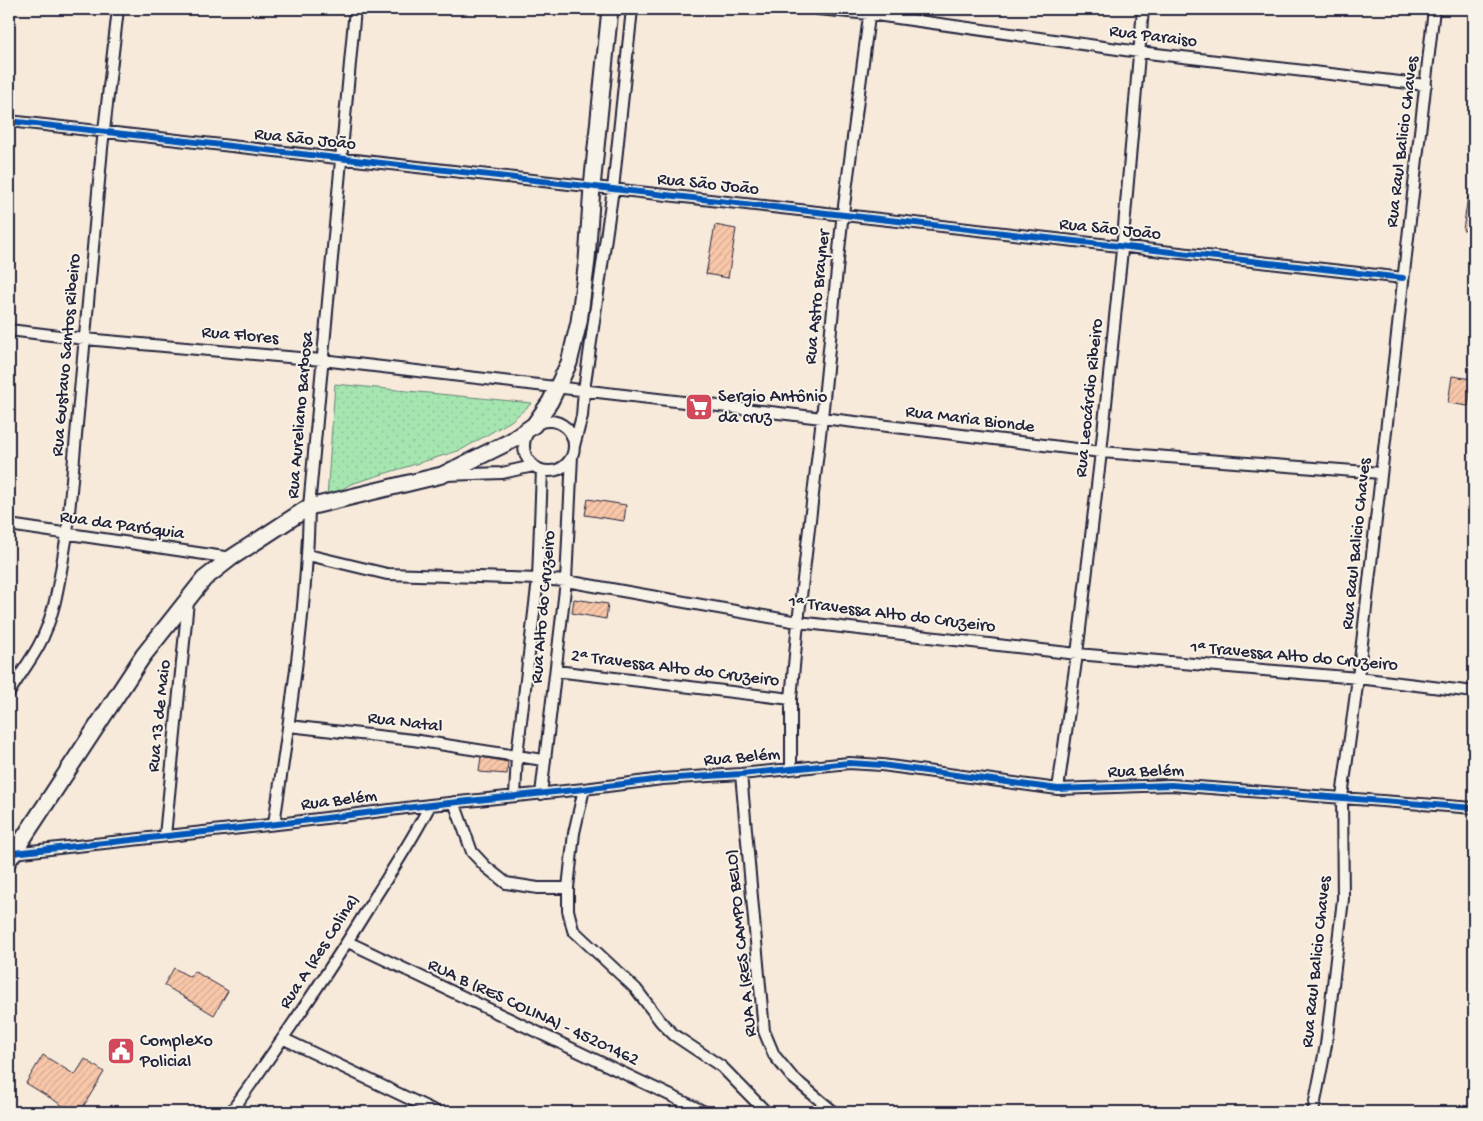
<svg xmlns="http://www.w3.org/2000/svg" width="1483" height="1121" viewBox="0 0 1483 1121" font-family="'Gochi Hand',sans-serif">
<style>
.park{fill:url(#park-dots);stroke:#648476}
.building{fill:url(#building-hatch);stroke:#22223b}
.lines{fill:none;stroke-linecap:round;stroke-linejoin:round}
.street-casing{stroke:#22223b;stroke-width:14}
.secondary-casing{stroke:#22223b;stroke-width:19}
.street{stroke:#f7f3e8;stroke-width:10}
.secondary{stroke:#f7f3e8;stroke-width:15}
.cycleway-casing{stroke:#f7f3e8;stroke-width:9}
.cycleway{stroke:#0057b8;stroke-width:6}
.labels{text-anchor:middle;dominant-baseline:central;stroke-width:4;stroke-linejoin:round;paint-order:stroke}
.street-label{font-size:18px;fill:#22223b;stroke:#f7f3e8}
.poi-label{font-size:18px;fill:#22223b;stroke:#f7f3e8;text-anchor:start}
</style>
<defs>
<pattern id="park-dots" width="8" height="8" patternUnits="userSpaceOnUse" patternTransform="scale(1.25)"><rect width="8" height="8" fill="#a5e6b0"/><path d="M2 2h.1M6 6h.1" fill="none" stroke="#8ec598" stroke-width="1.8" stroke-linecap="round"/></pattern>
<pattern id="building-hatch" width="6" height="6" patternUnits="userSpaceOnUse" patternTransform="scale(1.25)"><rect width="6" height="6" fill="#f9c7a9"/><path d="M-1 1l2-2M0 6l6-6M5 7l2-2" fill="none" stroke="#d5ab92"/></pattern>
</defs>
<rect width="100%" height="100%" fill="#f7eadb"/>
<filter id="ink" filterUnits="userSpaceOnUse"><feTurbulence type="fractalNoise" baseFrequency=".02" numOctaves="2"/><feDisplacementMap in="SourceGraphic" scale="10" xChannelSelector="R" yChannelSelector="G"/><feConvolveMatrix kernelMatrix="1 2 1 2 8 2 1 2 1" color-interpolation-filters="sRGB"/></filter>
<g filter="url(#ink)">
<path class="park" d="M335 384 532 403 511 421 461 450 351 484 327 498Z"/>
<path class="building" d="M1468 196H1474V232L1463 230Z
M715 225 736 229 728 278 706 274Z
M1452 376 1472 379 1468 406 1448 403Z
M588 499 626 505 624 521 585 515Z
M574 599 608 604 606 619 572 613Z
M481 757 508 762 507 774 479 772Z
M174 968 190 977 194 971 228 991 214 1015 164 985Z
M43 1055 75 1075 85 1059 104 1072 80 1112H73L26 1083Z"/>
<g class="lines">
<g class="street-casing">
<path id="street" d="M818 9 869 14 1139 52 1426 85
M9 121 1403 278
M9 330 85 339 322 360 822 418 1101 452 1381 473
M524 446a25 25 0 1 1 50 0a25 25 0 1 1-50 0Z
M574 446 582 416 584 390 613 189 632 9
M446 475 502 473 533 466
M9 525 231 558
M308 555 387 574 538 579 566 581 798 622 1077 654 1358 678 1474 692
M556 671 791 699
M9 693C18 677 29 663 38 647 57 613 60 572 67 535L102 148 118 9
M289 726 413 740 543 760
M791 769V699L798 622 822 418 842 221 870 9
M741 774 764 1031 774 1055 792 1077 834 1112
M584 789 574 833 568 888V910L573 930 636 989 661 1022 674 1035 722 1067 766 1112
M1058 789 1077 654 1101 452 1122 250 1143 9
M541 794 566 581 572 456
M515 796 517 755 538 579 542 470
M454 802 472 852 486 867 506 883 538 888H568
M274 824C289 720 307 612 309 507L355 9
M165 836 188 601
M13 853 286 823 430 805 584 789 662 779 741 774 849 763 882 765 1058 789 1171 785 1474 808
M348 942 705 1112
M284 1039 437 1112
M231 1112C281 1042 330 971 375 897 394 867 414 837 430 805
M1313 1112 1326 1045 1343 899 1342 797 1358 678 1434 9"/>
</g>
<g class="secondary-casing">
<path id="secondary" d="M9 860 143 656 204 579 231 558 309 507 442 475 511 441 534 425 550 402 569 363 579 322 587 260 592 187 610 9"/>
</g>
<use href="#street" class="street"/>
<use href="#secondary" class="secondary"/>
<g class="cycleway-casing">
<path id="cycleway" d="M9 121 1403 278
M13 853 286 823 430 805 584 789 662 779 741 774 849 763 882 765 1058 789 1171 785 1474 808"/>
</g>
<use href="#cycleway" class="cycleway"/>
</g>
</g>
<defs>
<g id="supermarket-square" transform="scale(1.4375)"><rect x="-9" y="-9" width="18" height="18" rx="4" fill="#d1495b" stroke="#f7f3e8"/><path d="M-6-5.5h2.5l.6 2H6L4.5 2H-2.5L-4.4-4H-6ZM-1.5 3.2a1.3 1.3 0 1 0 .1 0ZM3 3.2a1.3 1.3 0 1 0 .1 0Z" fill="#fff"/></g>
<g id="civic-square" transform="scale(1.4375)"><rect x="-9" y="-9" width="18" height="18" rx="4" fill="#d1495b" stroke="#f7f3e8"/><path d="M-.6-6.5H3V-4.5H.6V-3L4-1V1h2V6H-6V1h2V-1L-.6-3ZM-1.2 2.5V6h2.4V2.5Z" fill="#fff"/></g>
</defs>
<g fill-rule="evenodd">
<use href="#supermarket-square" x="699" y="407"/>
<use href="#civic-square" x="121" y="1051"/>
</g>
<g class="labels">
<g class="street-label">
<text transform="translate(1153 37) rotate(7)">Rua Paraiso</text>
<text transform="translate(305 140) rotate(6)">Rua São João</text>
<text transform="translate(1403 142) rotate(-83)">Rua Raul Balicio Chaves</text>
<text transform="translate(708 185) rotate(6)">Rua São João</text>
<text transform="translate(1110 230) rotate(6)">Rua São João</text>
<text transform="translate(818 297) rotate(-84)">Rua Astro Brayner</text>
<text transform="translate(240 336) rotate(5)">Rua Flores</text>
<text transform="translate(67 355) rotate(-85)">Rua Gustavo Santos Ribeiro</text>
<text transform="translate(1090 398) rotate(-84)">Rua Leocárdio Ribeiro</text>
<text transform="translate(301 415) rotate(-85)">Rua Aureliano Barbosa</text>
<text transform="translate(970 420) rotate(7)">Rua Maria Bionde</text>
<text transform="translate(122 526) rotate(8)">Rua da Paróquia</text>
<text transform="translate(1357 544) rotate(-84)">Rua Raul Balicio Chaves</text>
<text transform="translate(544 607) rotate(-85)">Rua Alto do Cruzeiro</text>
<text transform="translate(892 615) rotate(7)">1ª Travessa Alto do Cruzeiro</text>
<text transform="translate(1294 657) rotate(5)">1ª Travessa Alto do Cruzeiro</text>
<text transform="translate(675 669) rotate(7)">2ª Travessa Alto do Cruzeiro</text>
<text transform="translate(160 716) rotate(-84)">Rua 13 de Maio</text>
<text transform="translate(405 723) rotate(7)">Rua Natal</text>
<text transform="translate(742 758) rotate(-5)">Rua Belém</text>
<text transform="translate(1146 772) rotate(-1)">Rua Belém</text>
<text transform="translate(339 801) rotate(-7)">Rua Belém</text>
<text transform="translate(742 943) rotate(-96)">RUA A (RES CAMPO BELO)</text>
<text transform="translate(320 952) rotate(-57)">Rua A (Res Colina)</text>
<text transform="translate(1317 962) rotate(-84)">Rua Raul Balicio Chaves</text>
<text transform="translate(533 1013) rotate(25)">RUA B (RES COLINA) - 45201462</text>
</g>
<g class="poi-label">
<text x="718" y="397">Sergio Antônio<tspan x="718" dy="21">da cruz</tspan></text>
<text x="140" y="1041">Complexo<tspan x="140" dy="21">Policial</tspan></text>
</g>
</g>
<rect width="1483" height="1121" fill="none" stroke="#f7f3e8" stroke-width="30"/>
<rect x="15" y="15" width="1453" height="1091" fill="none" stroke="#22223b" stroke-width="2" filter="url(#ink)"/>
</svg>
